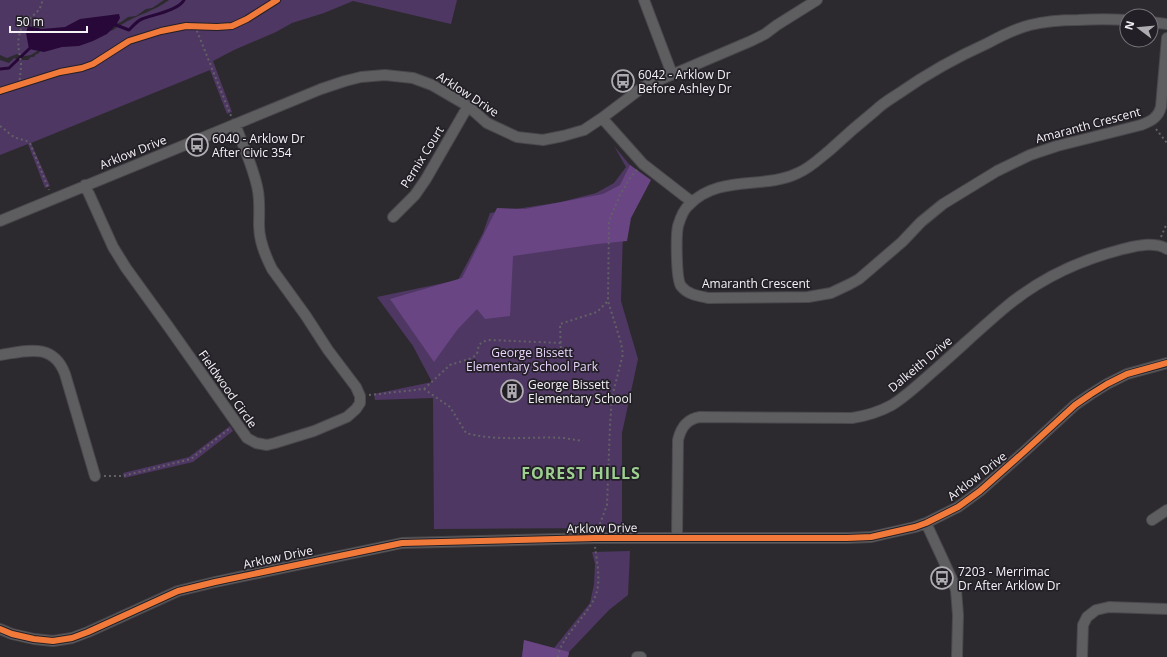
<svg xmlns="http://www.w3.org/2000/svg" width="1167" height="657" viewBox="0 0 1167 657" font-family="'Open Sans',sans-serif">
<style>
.green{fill:#4f3763}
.forest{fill:#694584}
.water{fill:#270839}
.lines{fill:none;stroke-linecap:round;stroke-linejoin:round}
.stream{stroke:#270839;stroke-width:3}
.street-casing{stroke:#4a484c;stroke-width:12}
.path{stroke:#626165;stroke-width:2;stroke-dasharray:2 3;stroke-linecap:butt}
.street{stroke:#5e5d5f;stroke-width:10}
.cycleway-casing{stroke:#231f26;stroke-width:8}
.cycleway{stroke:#f17a3a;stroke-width:6}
.labels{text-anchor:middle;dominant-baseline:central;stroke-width:3.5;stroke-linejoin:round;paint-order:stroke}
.poi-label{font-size:12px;fill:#f5f2f7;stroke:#231f26;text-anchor:start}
.street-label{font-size:12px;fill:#f5f2f7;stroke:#231f26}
.park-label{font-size:12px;fill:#e8d3fc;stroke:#231f26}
.district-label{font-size:16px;font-weight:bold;letter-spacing:1px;fill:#9dcf91;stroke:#231f26}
</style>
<rect width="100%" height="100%" fill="#2c2a2f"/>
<path class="green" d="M0 0H164L152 8 146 9 136 16 128 17 121 22 39 50 31 55 25 56 17 54 7 58 0 55Z
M169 0H457L451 24 353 1 324 13 292 23 276 32 234 50 213 61 232 112 227 114 210 70 31 143 50 186 45 188 28 144 0 155V60L9 63 14 58 19 60H28L31 57H34L36 54H38L41 50 107 31C113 32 115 28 121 25 136 15 155 11 169 0Z
M614 146 629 164 643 178 623 230 621 301 638 359 622 433V528L434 529 433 398 375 400 374 394 432 382 413 346 377 297 458 280 483 233 490 213 561 202 596 193 614 183 626 167Z
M230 426 233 431 193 462 124 478 123 473 189 457Z
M630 551 628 595 609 610 569 652 568 657H522L524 640 554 648 590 603 594 584 595 564 592 552Z"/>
<path class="forest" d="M630 165 651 180 631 218 627 241 597 244 513 256 510 316 485 319 477 309 457 330 434 362 390 299 462 278 497 208 525 209 603 194 620 185Z
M524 640 569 652 568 657H522Z"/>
<path class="water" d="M119 14 120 18 116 25 107 34 93 41 79 46 62 47 44 52 29 49 26 33 28 26 42 29 65 27 80 19Z"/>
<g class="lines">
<path class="stream" d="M116 25 129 30C133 26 137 21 142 19 152 15 179 10 184 0
M0 69 9 68 29 49"/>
<g class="street-casing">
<path id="street" d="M644 0 672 74
M1127 20C1111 19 1095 19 1078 20 1062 20 1046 21 1030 25 1015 29 1001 36 988 43 957 57 928 73 901 92 892 98 883 103 876 110 860 123 845 136 830 150 820 158 810 168 798 173 763 190 719 174 689 205 683 210 680 219 678 226 676 235 676 279 681 286 688 295 699 296 709 298L808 297 831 293 850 284 859 279 902 242 921 222 943 204 997 171 1030 155 1057 146 1141 125C1151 121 1158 118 1161 107L1167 38
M1151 22 1167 24
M602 118 643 164 692 202
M85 185 113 247 126 268 168 326 247 438 256 443 267 445 275 443 314 431 347 417 356 409 360 403V396L356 387 328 350 306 316 272 269C265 255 259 241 259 225 259 214 260 203 258 191 254 168 243 146 235 124
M393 217 415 195 426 179 468 106
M0 221 321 89 345 81 361 77 385 75 413 78 432 85 468 106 487 123 517 137 543 140 563 136 584 130 602 118 643 87 751 41 765 34 777 25 817 0
M0 355C27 351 53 342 65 374L95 476
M1152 520 1167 510
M926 523 951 577 956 590 958 615 957 657
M677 538 678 440C681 427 687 419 700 417L852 418C866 416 879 412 892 405 908 395 922 381 936 369 960 348 983 326 1007 306 1041 278 1080 260 1123 249 1136 246 1155 241 1167 249
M0 629 12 634 34 639 53 641 72 638 88 632 178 591 215 582 402 543 595 538H847L871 537 915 527 926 523 958 507 980 491 1026 450 1075 405 1091 394 1107 384 1127 374 1167 363
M637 657H641
M1082 657 1083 625 1087 617 1096 610 1109 607 1167 609"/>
</g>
<path class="path" d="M195 26 231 116
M19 85C20 77 21 70 21 63 19 48 16 44 21 29 26 17 42 14 42 0
M0 126C5 129 9 134 14 137 20 140 25 139 30 143L49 190
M1156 129 1167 143
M1161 237 1167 223
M561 353 560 324 597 312 608 301
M424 389 450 365 472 358 477 354C479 344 479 342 490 340L561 343
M369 395 424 389 450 407 466 433C498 442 531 436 564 438 570 439 576 440 583 441
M104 476H123L191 459 229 429
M598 529 607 505 610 425 612 397 623 354 621 343 608 301 609 221 620 195 630 178 637 170
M558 657C560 638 586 617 594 599 602 584 597 563 595 547"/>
<use href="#street" class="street"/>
<g class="cycleway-casing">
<path id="cycleway" d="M0 91 60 72 82 68 93 64 129 41 161 31 186 26 217 27 232 26 247 19 277 0
M0 629 12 634 34 639 53 641 72 638 88 632 178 591 215 582 402 543 595 538H847L871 537 915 527 926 523 958 507 980 491 1026 450 1075 405 1091 394 1107 384 1127 374 1167 363"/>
</g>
<use href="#cycleway" class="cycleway"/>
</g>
<defs>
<g id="bus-ring" transform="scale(1.15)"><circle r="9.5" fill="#231f26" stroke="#afacb1" stroke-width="1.5"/><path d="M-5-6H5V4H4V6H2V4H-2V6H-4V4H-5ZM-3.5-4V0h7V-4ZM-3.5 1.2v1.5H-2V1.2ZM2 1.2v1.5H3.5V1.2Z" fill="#afacb1"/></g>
<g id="building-ring" transform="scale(1.15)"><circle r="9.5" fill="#231f26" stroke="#afacb1" stroke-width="1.5"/><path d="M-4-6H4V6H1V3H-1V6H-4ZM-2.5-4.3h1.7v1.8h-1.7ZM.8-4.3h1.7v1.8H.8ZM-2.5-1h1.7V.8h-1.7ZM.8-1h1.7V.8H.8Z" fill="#afacb1"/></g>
</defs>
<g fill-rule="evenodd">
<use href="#bus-ring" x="623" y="81"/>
<use href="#bus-ring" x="197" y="145"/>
<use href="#building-ring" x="512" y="391"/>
<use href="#bus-ring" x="942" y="578"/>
</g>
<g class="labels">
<g class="poi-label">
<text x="638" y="74">6042 - Arklow Dr<tspan x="638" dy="14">Before Ashley Dr</tspan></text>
<text x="212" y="138">6040 - Arklow Dr<tspan x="212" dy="14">After Civic 354</tspan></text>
<text x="528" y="384">George Bissett<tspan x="528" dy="14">Elementary School</tspan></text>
<text x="958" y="571">7203 - Merrimac<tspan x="958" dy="14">Dr After Arklow Dr</tspan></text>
</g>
<g class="street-label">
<text transform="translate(468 94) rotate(33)">Arklow Drive</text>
<text transform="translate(1088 125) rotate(-15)">Amaranth Crescent</text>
<text transform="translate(133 152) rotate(-22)">Arklow Drive</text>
<text transform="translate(422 157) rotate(-58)">Pernix Court</text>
<text x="756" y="283">Amaranth Crescent</text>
<text transform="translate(920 364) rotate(-40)">Dalkeith Drive</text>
<text transform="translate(228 389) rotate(55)">Fieldwood Circle</text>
<text transform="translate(977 476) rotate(-38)">Arklow Drive</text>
<text transform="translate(602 528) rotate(-1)">Arklow Drive</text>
<text transform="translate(278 557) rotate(-12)">Arklow Drive</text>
</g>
<g class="park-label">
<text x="532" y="352">George Bissett<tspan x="532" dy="14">Elementary School Park</tspan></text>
</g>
<g class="district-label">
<text x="581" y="473">FOREST HILLS</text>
</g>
</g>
<g transform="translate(1139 28) rotate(286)"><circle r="19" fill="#231f26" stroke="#77737a"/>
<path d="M0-3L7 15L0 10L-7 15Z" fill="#afacb1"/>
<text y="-6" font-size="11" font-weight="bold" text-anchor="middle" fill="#f5f2f7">N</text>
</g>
<path d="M10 26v6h77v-6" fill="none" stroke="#f5f2f7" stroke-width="2"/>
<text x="16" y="26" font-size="12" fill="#f5f2f7" stroke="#231f26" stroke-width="3" paint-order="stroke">50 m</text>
</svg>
